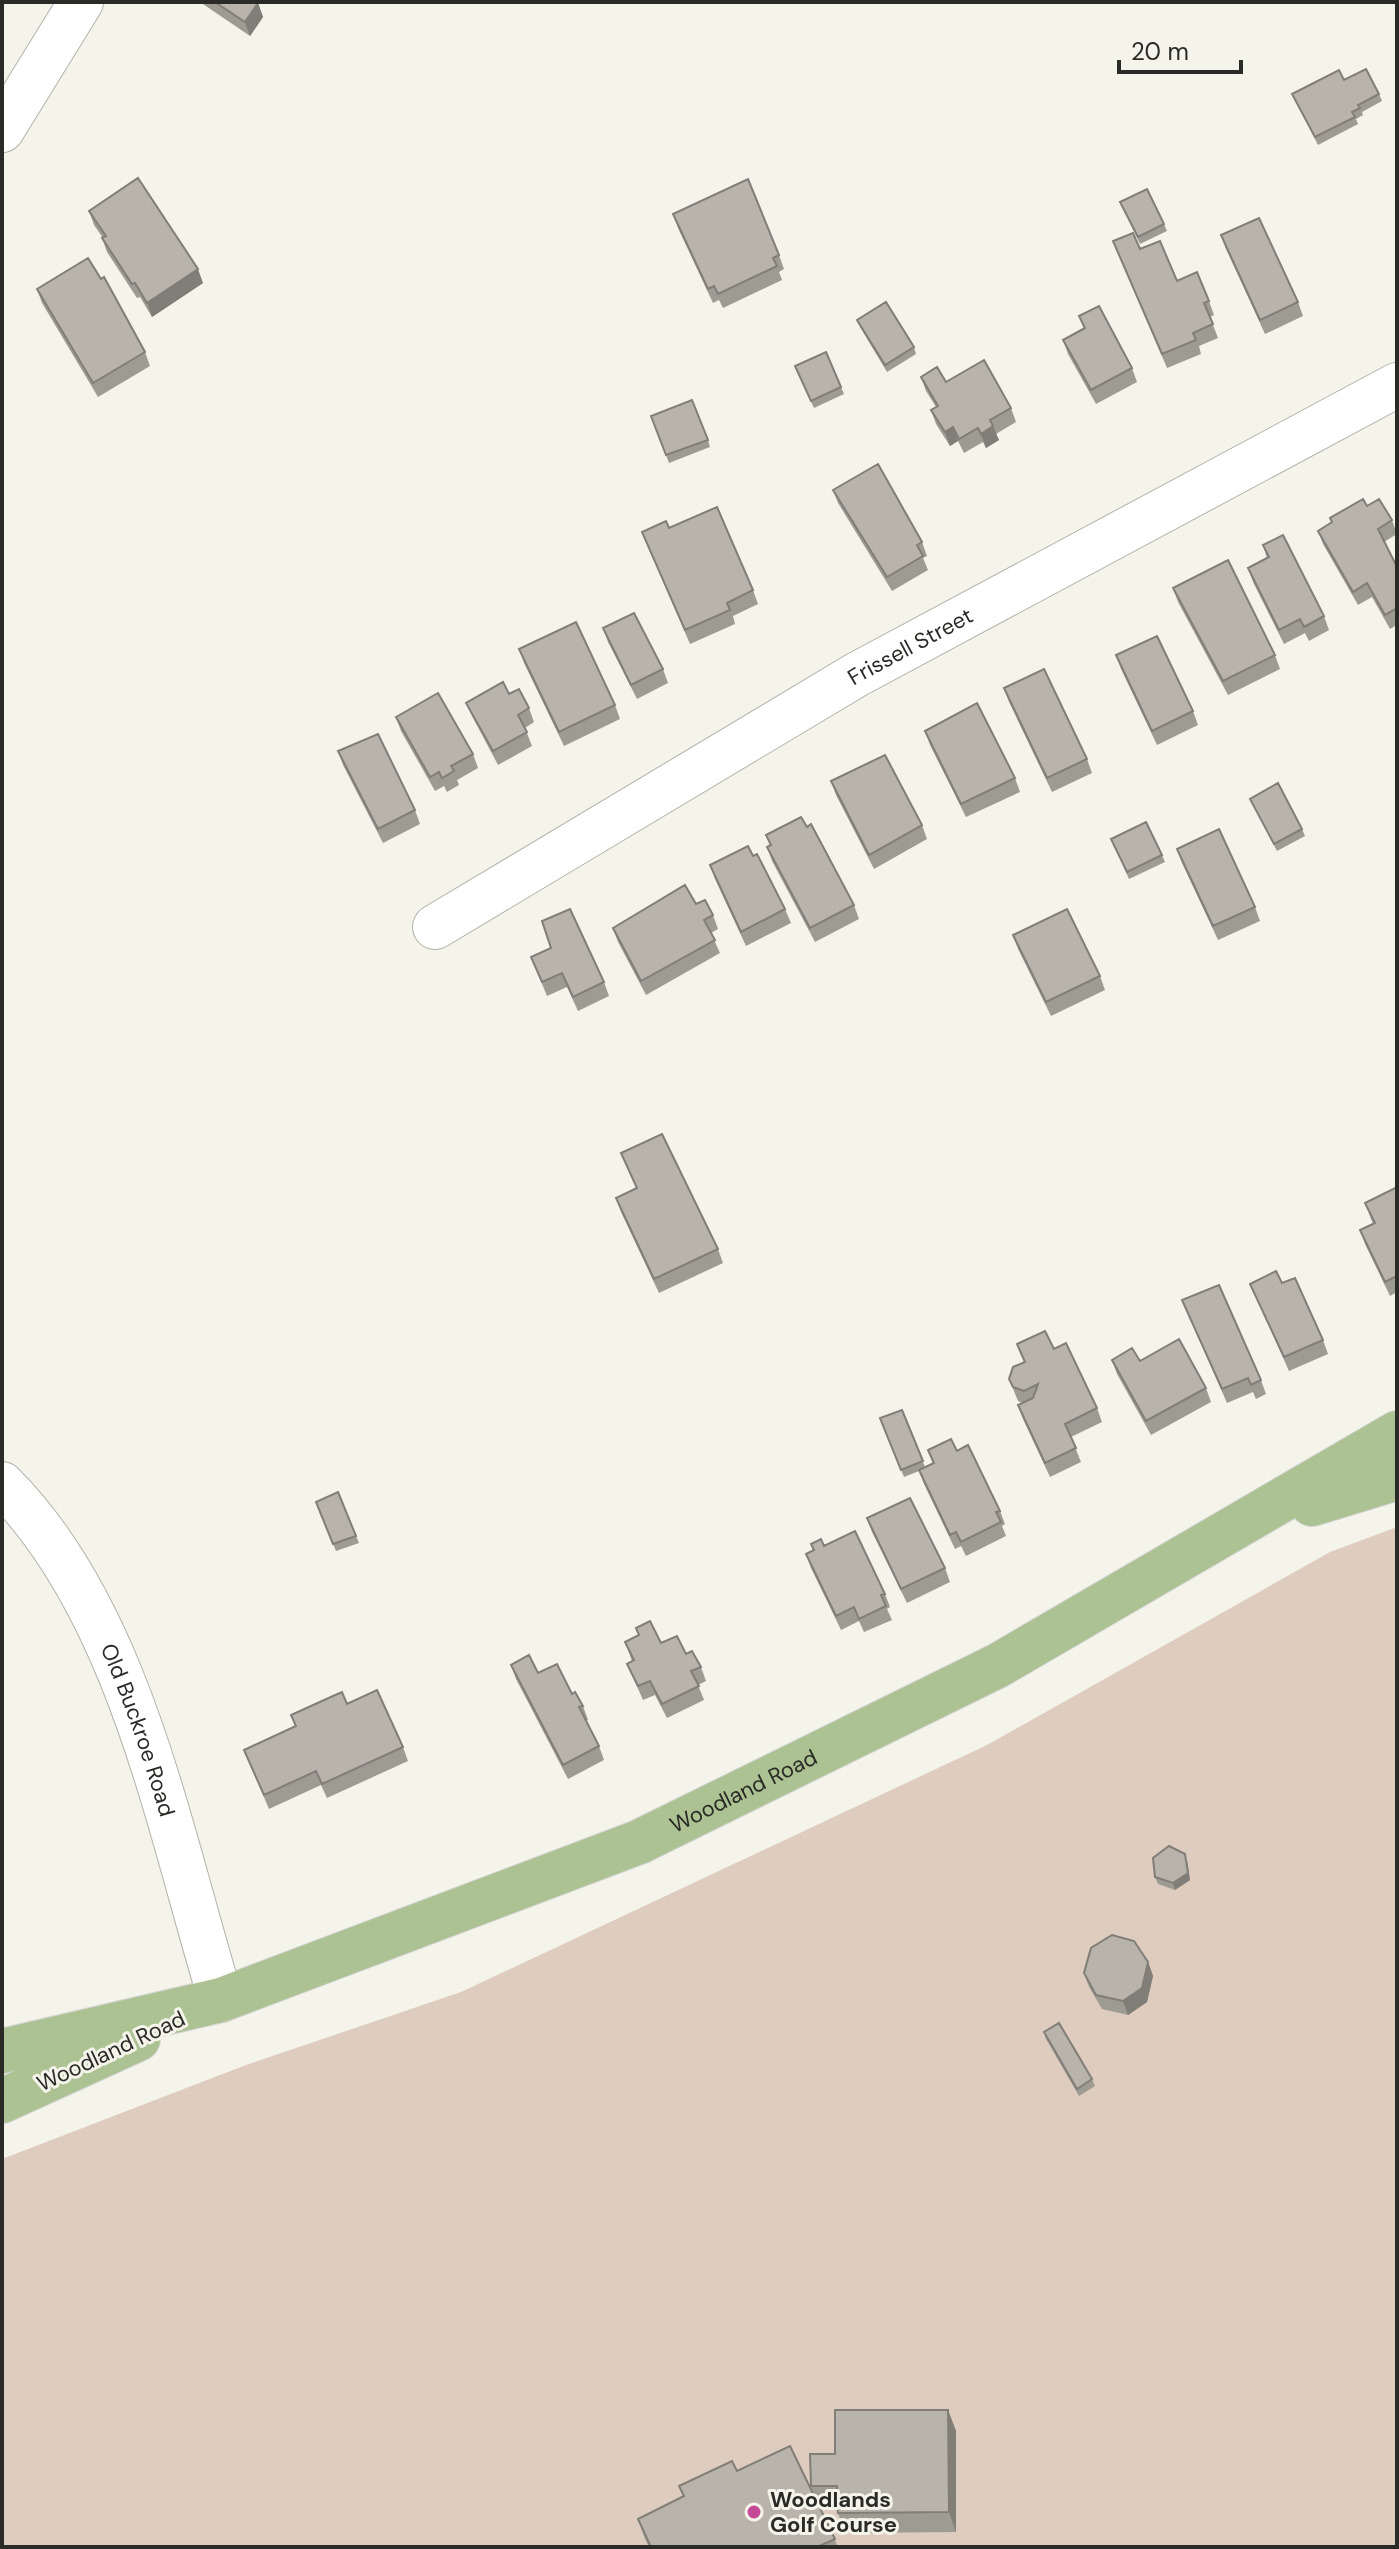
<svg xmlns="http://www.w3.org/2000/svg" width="1399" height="2549" viewBox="0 0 1399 2549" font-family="'DM Sans',sans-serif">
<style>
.green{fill:#deccbf}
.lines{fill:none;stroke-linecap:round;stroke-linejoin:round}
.minor-casing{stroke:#b3b2a9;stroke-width:46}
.tertiary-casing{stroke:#b3b2a9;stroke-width:46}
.primary-casing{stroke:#d4d4d4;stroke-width:46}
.minor{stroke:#fff;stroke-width:44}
.tertiary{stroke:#fff;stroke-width:44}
.primary{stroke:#acc292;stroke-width:44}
.wall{fill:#9e9b93}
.shaded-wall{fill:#817e78}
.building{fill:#b8b4ab;stroke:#817e78;stroke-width:2}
.poi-dot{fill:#c64998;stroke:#f5f4eb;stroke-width:3}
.labels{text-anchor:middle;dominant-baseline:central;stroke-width:6;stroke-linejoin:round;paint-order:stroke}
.street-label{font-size:22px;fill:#2a2a26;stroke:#f5f4eb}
.poi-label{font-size:22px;font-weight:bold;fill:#2a2a26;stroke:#f5f4eb;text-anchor:start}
</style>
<rect width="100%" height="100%" fill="#f5f4eb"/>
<path class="green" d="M1397 1527V2547H2V2159L246 2065 461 1992 987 1745 1330 1552Z"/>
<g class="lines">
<g class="minor-casing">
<g id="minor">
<path d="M2 130 81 2"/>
<path id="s1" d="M435 927 856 675 1397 385"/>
</g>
</g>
<g class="tertiary-casing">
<g id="tertiary">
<path id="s2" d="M2 1484C130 1612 169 1831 221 2000"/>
</g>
</g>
<g class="primary-casing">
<g id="primary">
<path d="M1312 1504 1397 1478"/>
<path id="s3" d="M2 2051 221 2000 639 1842 997 1666 1397 1433"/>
<path d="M2 2101 138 2039"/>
</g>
</g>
<use href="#minor" class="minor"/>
<use href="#tertiary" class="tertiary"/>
<use href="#primary" class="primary"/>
</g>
<path class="wall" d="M200 2H256L258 3 263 17 250 36Z
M1344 80 1379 94 1382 101 1362 112 1363 115 1356 119 1358 124 1318 145 1292 94Z
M1120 202 1164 224 1167 231 1140 244Z
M89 211 203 283 152 317 140 297 137 298 107 252 102 238H103L94 225Z
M673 214 779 255 784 269 779 272 782 280 723 308 719 300 713 303 678 228Z
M1221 235 1298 302 1303 316 1265 334 1226 249Z
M1113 241 1140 249 1177 281 1209 301 1214 315 1210 317 1218 338 1199 346 1201 354 1167 368Z
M37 289 145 352 150 366 98 397 42 303Z
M1079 316 1132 368 1137 382 1096 404 1068 354 1063 340 1084 329Z
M857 320 914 347 916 354 887 372 860 327Z
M795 366 841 387 844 394 814 408Z
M921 377 946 382 1011 408 1016 422 996 434 999 440 986 448 983 442 964 453 958 441 950 446 936 424 931 410 936 407 926 391Z
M651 416 708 440 710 447 669 463Z
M833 490 922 542 927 556 923 558 928 570 892 591 838 503Z
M1367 506 1392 520 1397 534 1384 542 1397 567V625L1390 629 1372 597 1358 605 1323 544 1318 531Z
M669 528 753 590 758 604 733 616 735 624 690 644 642 532Z
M1263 545 1324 616 1329 630 1309 641 1305 633 1284 644 1253 582 1248 568 1267 558Z
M1173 588 1275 655 1280 669 1228 695 1178 602Z
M603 628 663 669 668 683 637 699 608 642Z
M519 649 615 705 620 719 564 746 524 663Z
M1116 655 1193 711 1198 725 1157 745 1121 669Z
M1004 688 1087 759 1092 773 1052 792 1009 702Z
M509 694 529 708 534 722 525 728 532 746 498 765 472 716 466 703Z
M396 717 473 754 478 768 457 780 459 785 447 792 444 786 435 791 401 731Z
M925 731 1015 778 1020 792 966 817 930 745Z
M338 751 415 810 420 824 383 843 343 765Z
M831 781 922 825 927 839 874 869 836 795Z
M1250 799 1302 829 1305 836 1277 851Z
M766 835 854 905 859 919 815 942 772 861 767 847 770 845Z
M1111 839 1162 855 1165 862 1129 879Z
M1177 849 1255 907 1260 921 1218 940 1182 863Z
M753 856 785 909 791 923 746 946 715 879 710 865Z
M696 904 713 915 718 929 711 933 720 953 646 995 618 942 613 928Z
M1013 935 1100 976 1105 990 1051 1016 1018 949Z
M531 957 604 982 609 996 578 1011 567 987 547 996Z
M621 1153 718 1249 723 1263 659 1293 621 1212 616 1198 636 1188Z
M1397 1187V1292L1390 1296 1365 1244 1360 1230 1373 1224 1365 1203Z
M1282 1283 1323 1340 1328 1354 1289 1371 1250 1284Z
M1182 1300 1261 1380 1266 1394 1256 1399 1253 1392 1227 1403Z
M1017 1344 1054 1349 1097 1408 1102 1422 1071 1437 1081 1462 1050 1477 1023 1419 1018 1405 1023 1403 1018 1401 1009 1379 1024 1362Z
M1112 1360 1140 1361 1206 1388 1211 1402 1151 1435 1117 1374Z
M902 1410 925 1467 933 1464 928 1450 957 1451 1000 1511 1005 1524 1002 1526 1006 1536 966 1556 961 1546 955 1549 924 1484 919 1471 904 1477 880 1418Z
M338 1492 359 1543 336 1551 316 1502Z
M867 1518 945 1568 950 1582 907 1603 872 1532Z
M811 1544 824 1546 885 1594 890 1607 887 1609 892 1620 864 1632 859 1621 841 1630 811 1568 806 1554 813 1551Z
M636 1628 661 1643 686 1654 701 1667 706 1681 698 1685 704 1700 667 1718 655 1695 643 1700 627 1664 632 1661 625 1642 639 1635Z
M511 1665 538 1673 572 1694 583 1706 588 1720 586 1721 599 1746 604 1760 568 1779 516 1679Z
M347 1704 403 1747 408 1761 327 1798 321 1785 269 1809 244 1750 295 1726 291 1715Z
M1187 1861 1190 1880 1175 1890 1158 1884 1155 1877Z
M1148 1962 1153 1976 1147 2002 1128 2015 1102 2009 1089 1987 1084 1973Z
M1044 2032 1092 2079 1095 2086 1079 2096 1046 2039Z
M948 2410 956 2431V2532L845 2533 838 2513V2507L819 2506 838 2547H649L645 2539 638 2519 683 2497 679 2486 737 2471 815 2499 811 2486 835 2454Z"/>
<path class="shaded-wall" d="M258 3 263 17 250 36 245 22Z
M198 269 203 283 152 317 147 303Z
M993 426 999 440 986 448 981 434Z
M953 427 958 441 950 446 945 432Z
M1185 1854 1187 1861 1190 1880 1175 1890 1173 1883Z
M1148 1962 1153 1976 1147 2002 1128 2015 1123 2001Z
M948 2410 956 2431V2532L949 2512Z"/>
<path class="building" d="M215 2H256L258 3 245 22Z
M1366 69 1379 94 1358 105 1360 108 1352 112 1355 117 1315 137 1292 94 1339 70 1344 80Z
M138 178 198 269 147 303 135 283 132 284 102 238 106 236 89 211Z
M748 179 779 255 773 258 777 266 718 294 714 286 708 289 673 214Z
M1147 189 1164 224 1138 237 1120 202Z
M1259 218 1298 302 1260 320 1221 235Z
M1133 233 1140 249 1160 241 1177 281 1197 272 1209 301 1204 303 1213 324 1193 333 1196 340 1162 354 1113 241Z
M88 258 101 279 104 277 145 352 93 383 37 289Z
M886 302 914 347 885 365 857 320Z
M1099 306 1132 368 1091 390 1063 340 1085 328 1079 316Z
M826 352 841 387 811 401 795 366Z
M984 360 1011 408 990 420 993 426 981 434 978 428 959 439 953 427 945 432 931 410 938 406 921 377 937 367 946 382Z
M692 400 708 440 666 455 651 416Z
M878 464 922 542 917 545 923 556 887 577 833 490Z
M1363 499 1367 506 1379 499 1392 520 1378 529 1397 567V608L1385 615 1367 583 1353 592 1318 531 1332 522 1330 518Z
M717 507 753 590 727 603 730 610 685 630 642 532 666 521 669 528Z
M1283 535 1324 616 1304 627 1300 619 1279 630 1248 568 1269 557 1263 545Z
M1228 560 1275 655 1223 681 1173 588Z
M634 613 663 669 631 685 603 628Z
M576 622 615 705 559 732 519 649Z
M1157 636 1193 711 1152 731 1116 655Z
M1044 669 1087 759 1047 778 1004 688Z
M503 682 509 694 519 689 529 708 518 715 527 732 493 751 466 703Z
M438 693 473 754 451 766 454 771 442 778 439 772 430 777 396 717Z
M977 703 1015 778 961 804 925 731Z
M378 734 415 810 378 829 338 751Z
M885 755 922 825 869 855 831 781Z
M1278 783 1302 829 1274 844 1250 799Z
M801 817 807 827 811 824 854 905 810 928 767 847 771 845 766 835Z
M1146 822 1162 855 1127 872 1111 839Z
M1219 829 1255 907 1213 926 1177 849Z
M748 846 753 856 757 854 785 909 741 932 710 865Z
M685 885 696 904 705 900 713 915 704 920 715 940 641 981 613 928Z
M570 909 604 982 573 997 562 973 542 982 531 957 551 948 542 921Z
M1067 909 1100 976 1046 1002 1013 935Z
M662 1134 718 1249 654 1279 616 1198 637 1188 621 1153Z
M1397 1187V1276L1385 1282 1360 1230 1375 1223 1365 1203Z
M1276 1271 1282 1283 1295 1278 1323 1340 1284 1357 1250 1284Z
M1219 1285 1261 1380 1251 1385 1248 1378 1222 1389 1182 1300Z
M1045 1331 1054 1349 1066 1343 1097 1408 1065 1424 1076 1448 1045 1463 1018 1405 1033 1398 1038 1384 1024 1391 1013 1387 1009 1379 1013 1367 1025 1362 1017 1344Z
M1179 1339 1206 1388 1146 1421 1112 1360 1132 1348 1140 1361Z
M902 1410 923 1461 901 1470 880 1418Z
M951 1439 957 1451 968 1445 1000 1511 996 1512 1001 1522 961 1542 956 1532 950 1535 919 1470 934 1463 928 1450Z
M338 1492 356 1536 333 1544 316 1502Z
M910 1498 945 1568 901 1589 867 1518Z
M855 1531 885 1594 881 1595 886 1606 859 1619 854 1607 836 1616 806 1554 814 1550 811 1544 821 1539 824 1546Z
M650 1621 661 1643 677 1636 686 1654 692 1651 701 1667 691 1671 699 1686 662 1704 650 1681 638 1686 627 1664 634 1660 625 1642 639 1635 636 1628Z
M529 1655 538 1673 557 1664 572 1694 575 1692 583 1706 579 1707 599 1746 563 1765 511 1665Z
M377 1690 403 1747 322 1784 316 1771 264 1795 244 1750 296 1726 291 1715 333 1696 342 1692 347 1704Z
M1169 1846 1185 1854 1188 1873 1173 1883 1155 1877 1153 1858Z
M1112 1935 1134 1941 1148 1962 1142 1988 1123 2001 1096 1995 1084 1973 1091 1948Z
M1059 2023 1092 2079 1077 2089 1044 2032Z
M835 2410H948L949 2512 838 2513 837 2486H811L810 2454H835Z
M790 2446 835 2539 817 2547H651L638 2519 684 2496 679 2486 732 2461 737 2471Z"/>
<circle class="poi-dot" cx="754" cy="2512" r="8"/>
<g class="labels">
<g class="street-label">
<text stroke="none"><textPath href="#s1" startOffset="552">Frissell Street</textPath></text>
<text stroke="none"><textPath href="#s2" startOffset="284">Old Buckroe Road</textPath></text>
<text stroke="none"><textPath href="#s3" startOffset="788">Woodland Road</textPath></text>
<text transform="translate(111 2051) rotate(-25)">Woodland Road</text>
</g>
<g class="poi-label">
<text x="770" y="2499">Woodlands<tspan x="770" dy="25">Golf Course</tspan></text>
</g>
</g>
<rect width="1399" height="2549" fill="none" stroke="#2a2a26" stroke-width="8"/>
<path d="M1119 60v12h122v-12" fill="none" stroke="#2a2a26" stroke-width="4"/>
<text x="1131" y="60" font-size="24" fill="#2a2a26" stroke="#f5f4eb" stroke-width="6" paint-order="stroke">20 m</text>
</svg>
